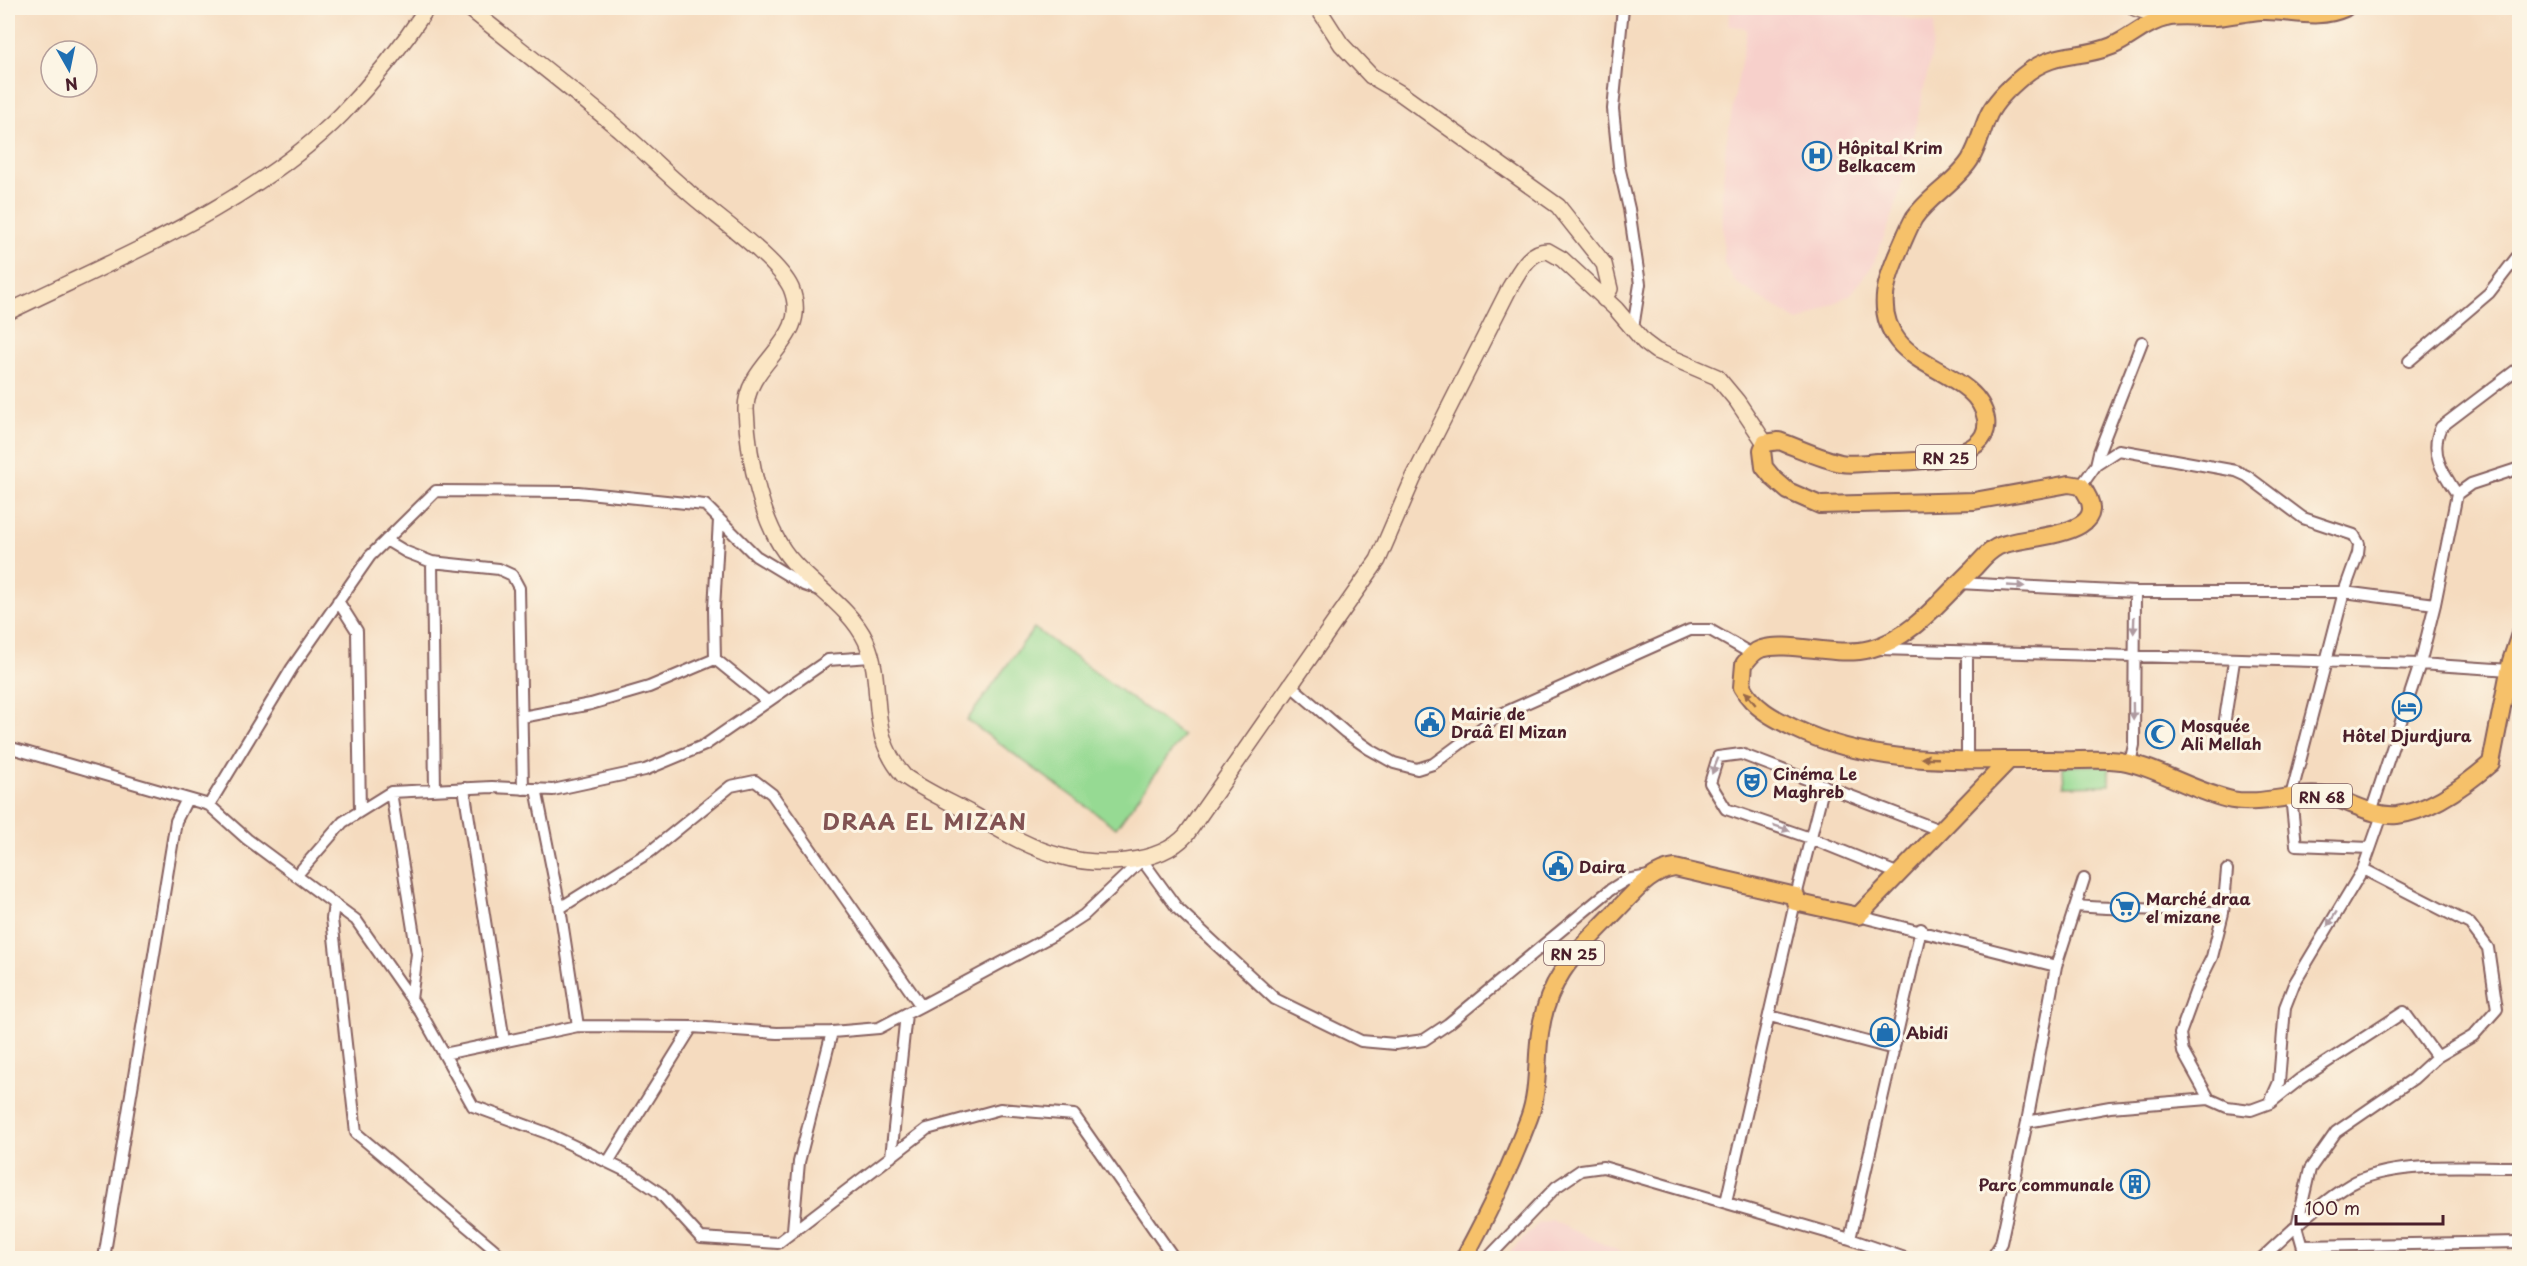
<svg xmlns="http://www.w3.org/2000/svg" width="2527" height="1266" viewBox="0 0 2527 1266" font-family="'Playpen Sans',sans-serif">
<style>
.built{fill:#f7d0cb}
.green{fill:#96da93;stroke:#707c5f;stroke-width:1.5}
.lines{fill:none;stroke-linecap:round;stroke-linejoin:round}
.street-casing{stroke:#86615f;stroke-width:14}
.secondary-casing{stroke:#86615f;stroke-width:18}
.primary-casing{stroke:#86615f;stroke-width:20}
.street{stroke:#fff;stroke-width:10}
.secondary{stroke:#fbe6c4;stroke-width:15}
.primary{stroke:#f6c16b;stroke-width:16}
.oneway{fill:#ae9aa0}
.oneway2{fill:#976848}
.labels{text-anchor:middle;dominant-baseline:central;stroke-width:6;stroke-linejoin:round;paint-order:stroke}
.shield{fill:#fcf5e5;stroke:#7f5f63;stroke-width:1.5}
.shield-label{font-size:15px;font-weight:bold;fill:#4a1f2b}
.poi-label{font-size:16px;font-weight:bold;fill:#4a1f2b;stroke:#fcf5e5;text-anchor:start}
.district-label{font-size:22px;font-weight:bold;letter-spacing:1.5px;fill:#825353;stroke:#fcf5e5}
</style>
<rect width="100%" height="100%" fill="#fcf5e5"/>
<filter id="ink" filterUnits="userSpaceOnUse"><feTurbulence type="fractalNoise" baseFrequency=".0167" numOctaves="2"/><feDisplacementMap in="SourceGraphic" scale="12" xChannelSelector="R" yChannelSelector="G"/><feConvolveMatrix kernelMatrix="1 2 1 2 8 2 1 2 1" color-interpolation-filters="sRGB"/></filter>
<filter id="wash" filterUnits="userSpaceOnUse"><feTurbulence type="fractalNoise" baseFrequency=".008" numOctaves="4" result="noise"/><feDisplacementMap in="SourceGraphic" scale="24" xChannelSelector="R" yChannelSelector="G"/><feGaussianBlur stdDeviation="1.35" result="paint"/><feColorMatrix in="noise" values="0 0 0 0 0 0 0 0 0 0 0 0 0 0 0 0 0 1.4 0 .05"/><feComposite in="paint" operator="in"/></filter>
<g filter="url(#wash)">
<rect width="100%" height="100%" fill="#f5dbbf"/>
<path class="built" d="M1731 8H1865L1874 13 1935 23 1931 57 1906 169 1894 212 1873 265 1851 294 1799 322 1735 282 1724 264 1722 195 1726 144 1747 29 1728 25Z
M1551 1220 1634 1258H1504L1539 1223Z"/>
<path class="green" d="M1034 628 1183 736 1116 828 967 720Z
M2109 765V785L2064 786 2063 766Z"/>
</g>
<g filter="url(#ink)">
<g class="lines">
<g class="street-casing">
<path id="street" d="M1623 8 1613 109 1619 166 1629 209 1640 284 1633 328
M2409 361 2489 293 2520 253
M2096 465 2099 452 2142 342
M2081 486 2096 465 2119 450 2236 471 2247 476 2303 518 2354 535 2359 544 2358 553 2344 592 2291 796 2296 845 2370 848
M2457 494C2442 472 2429 452 2441 427L2520 367
M386 540 406 552 432 562 499 569 512 575 519 588 523 789
M432 562 435 790
M1958 583 2135 592H2344L2435 604 2420 664 2371 812
M819 590 804 585 756 556 705 505 578 492 436 491 370 556 292 668 209 805 247 839 356 920 421 1013 473 1106 547 1133 632 1174 660 1193 701 1238 778 1243 927 1129 1000 1109 1074 1115 1174 1258
M338 601 357 631 360 811
M2435 604 2457 494 2471 484 2520 468
M1879 649 2420 664 2510 670
M715 659 714 609 719 520
M1289 684 1345 732 1369 749 1394 763 1417 769 1433 764 1499 715 1690 630H1710L1752 654
M522 717 591 704 649 687 715 659 767 701
M2225 719 2234 661
M8 747 209 805
M1967 760V653
M2130 763 2134 745 2135 592
M464 788 504 1041
M536 789 560 908
M391 792 417 954 411 999
M2363 869 2470 924 2488 948 2497 1009 2473 1036 2437 1057
M1899 874 1810 838 1726 809 1710 783 1718 757 1741 754 1942 831
M296 876 343 822 391 792 492 787 553 790 645 770 705 745 828 660 871 657
M1796 896 1824 785
M334 904 332 919 356 1133 495 1250 500 1258
M2076 906C2125 910 2173 909 2223 913L2212 957 2196 990 2180 1034 2183 1052 2209 1099
M2223 913 2227 870
M1858 916 2056 966 2027 1122 2001 1243 1992 1258
M2056 966 2084 879
M921 1006 1055 934 1084 915 1142 860 1177 908 1275 999 1361 1041 1395 1044 1424 1040 1448 1024 1610 890 1626 880 1649 876
M1770 1016 1894 1049
M444 1054 578 1026
M2271 1100 2279 1082 2285 1007 2294 984 2363 869 2382 815
M2027 1122 2110 1107 2209 1099 2227 1107 2251 1110 2270 1103 2299 1080 2404 1012 2437 1057 2413 1079 2336 1132 2310 1169 2297 1226 2306 1258
M891 1157 906 1014
M608 1162 692 1027
M1726 1202 1795 902
M793 1230 799 1162 832 1032 879 1028 921 1006 772 794 755 781 731 786 651 851 560 908 578 1026 692 1027 777 1033 832 1032
M1850 1239 1921 929
M2303 1246 2520 1242
M104 1258 176 821 187 799
M1488 1258 1556 1187 1581 1170 1603 1167 1850 1239 1905 1258
M2262 1258C2288 1234 2320 1202 2351 1184 2393 1160 2471 1168 2520 1167"/>
</g>
<g class="secondary-casing">
<path id="secondary" d="M469 8C517 47 567 85 614 125 639 146 662 170 687 191 713 215 777 258 791 288 813 341 745 361 746 410 748 456 761 528 793 562 816 588 851 609 866 641 886 687 865 731 904 776 925 791 950 802 972 814 1000 830 1029 848 1060 856 1097 867 1159 865 1186 835L1378 560 1413 479 1510 287C1519 273 1529 250 1548 251L1562 259 1616 309 1644 342 1656 351 1717 377 1737 401 1765 443
M1318 8 1341 44 1371 76 1400 93 1558 206 1604 264 1610 289 1604 299
M2135 8 2166 18
M8 312C118 258 255 203 342 114 374 81 402 46 427 8"/>
</g>
<g class="primary-casing">
<path id="primary" d="M2345 8C2316 21 2292 10 2262 11 2246 12 2231 16 2216 17 2200 18 2182 14 2166 18 2146 22 2131 38 2112 46 2078 60 2056 49 2023 76 2011 86 1996 100 1989 114 1982 129 1979 145 1970 160 1955 183 1929 196 1914 218 1909 227 1905 237 1901 246 1887 277 1874 310 1898 341 1922 371 1979 379 1986 419 1993 464 1904 462 1877 462 1865 463 1852 465 1841 463 1821 459 1799 448 1779 441L1765 443 1762 450 1764 467 1773 478 1788 491 1820 505 1974 501 2069 484 2081 486C2123 540 2021 534 1997 547 1987 552 1980 562 1973 569 1943 597 1912 639 1870 649 1836 658 1789 640 1761 649 1754 651 1749 658 1744 664L1742 687C1754 708 1773 718 1794 728 1877 768 1963 759 2052 760 2075 761 2099 758 2121 761 2159 768 2194 792 2232 800 2265 806 2298 790 2331 797 2354 803 2373 817 2397 815 2430 811 2466 785 2491 763L2511 661 2520 634
M1464 1258C1488 1214 1511 1166 1529 1118 1539 1092 1536 1061 1540 1033 1548 974 1579 950 1618 909 1635 892 1650 871 1675 868L1796 896 1795 902 1858 916 2009 760"/>
</g>
<use href="#street" class="street"/>
<use href="#secondary" class="secondary"/>
<use href="#primary" class="primary"/>
</g>
<defs><path id="oneway-solid" d="M-6-.8H1V-3.2L6.5 0L1 3.2V.8H-6Z" transform="scale(1.5)"/></defs>
<g class="oneway">
<use href="#oneway-solid" transform="translate(2016 586) rotate(3)"/>
<use href="#oneway-solid" transform="translate(2134 625) rotate(92)"/>
<use href="#oneway-solid" transform="translate(2133 711) rotate(89)"/>
<use href="#oneway-solid" transform="translate(1715 766) rotate(112)"/>
<use href="#oneway-solid" transform="translate(1782 828) rotate(19)"/>
<use href="#oneway-solid" transform="translate(2332 919) rotate(122)"/>
</g>
<g class="oneway2">
<use href="#oneway-solid" transform="translate(1750 698) rotate(-129)"/>
<use href="#oneway-solid" transform="translate(1930 758) rotate(-178)"/>
</g>
</g>
<defs>
<g id="hospital-ring" transform="scale(1.5)"><circle r="9.5" fill="#fcf5e5" stroke="#1f6fb2" stroke-width="1.5"/><path d="M-5-5h3v3.5h4V-5h3V5h-3V1.5h-4V5h-3Z" fill="#1f6fb2"/></g>
<g id="hotel-ring" transform="scale(1.5)"><circle r="9.5" fill="#fcf5e5" stroke="#1f6fb2" stroke-width="1.5"/><path d="M-6-4.5h1.5V1H6V5H4.5V3h-9V5H-6ZM-4 0a1.8 1.8 0 1 1 3.6 0ZM.5 0V-2.5h3Q6-2.5 6 0Z" fill="#1f6fb2"/></g>
<g id="civic-ring" transform="scale(1.5)"><circle r="9.5" fill="#fcf5e5" stroke="#1f6fb2" stroke-width="1.5"/><path d="M-.6-6.5H3V-4.5H.6V-3L4-1V1h2V6H-6V1h2V-1L-.6-3ZM-1.2 2.5V6h2.4V2.5Z" fill="#1f6fb2"/></g>
<g id="mosque-ring" transform="scale(1.5)"><circle r="9.5" fill="#fcf5e5" stroke="#1f6fb2" stroke-width="1.5"/><path d="M3.5-4.9A6 6 0 1 0 3.5 4.9A5 5 0 1 1 3.5-4.9Z" fill="#1f6fb2"/></g>
<g id="theatre-ring" transform="scale(1.5)"><circle r="9.5" fill="#fcf5e5" stroke="#1f6fb2" stroke-width="1.5"/><path d="M-5-5.5Q0-4 5-5.5V0Q5 5 0 6Q-5 5-5 0ZM-3.3-2.5H-1v1.5H-3.3ZM1-2.5H3.3v1.5H1ZM-2.8 1Q0 5.5 2.8 1Z" fill="#1f6fb2"/></g>
<g id="supermarket-ring" transform="scale(1.5)"><circle r="9.5" fill="#fcf5e5" stroke="#1f6fb2" stroke-width="1.5"/><path d="M-6-5.5h2.5l.6 2H6L4.5 2H-2.5L-4.4-4H-6ZM-1.5 3.2a1.3 1.3 0 1 0 .1 0ZM3 3.2a1.3 1.3 0 1 0 .1 0Z" fill="#1f6fb2"/></g>
<g id="shop-ring" transform="scale(1.5)"><circle r="9.5" fill="#fcf5e5" stroke="#1f6fb2" stroke-width="1.5"/><path d="M-5-2.5h2.3a2.7 3.5 0 0 1 5.4 0H5L5.5 6h-11ZM-1.5-2.5h3a1.5 2.3 0 0 0-3 0Z" fill="#1f6fb2"/></g>
<g id="building-ring" transform="scale(1.5)"><circle r="9.5" fill="#fcf5e5" stroke="#1f6fb2" stroke-width="1.5"/><path d="M-4-6H4V6H1V3H-1V6H-4ZM-2.5-4.3h1.7v1.8h-1.7ZM.8-4.3h1.7v1.8H.8ZM-2.5-1h1.7V.8h-1.7ZM.8-1h1.7V.8H.8Z" fill="#1f6fb2"/></g>
</defs>
<g fill-rule="evenodd">
<use href="#hospital-ring" x="1817" y="156"/>
<use href="#hotel-ring" x="2407" y="707"/>
<use href="#civic-ring" x="1430" y="722"/>
<use href="#mosque-ring" x="2160" y="734"/>
<use href="#theatre-ring" x="1752" y="782"/>
<use href="#civic-ring" x="1558" y="866"/>
<use href="#supermarket-ring" x="2125" y="907"/>
<use href="#shop-ring" x="1885" y="1032"/>
<use href="#building-ring" x="2135" y="1184"/>
</g>
<g class="labels">
<g class="shield">
<rect x="1916" y="445" width="60" height="24" rx="4.5"/>
<rect x="2292" y="784" width="60" height="24" rx="4.5"/>
<rect x="1544" y="941" width="60" height="24" rx="4.5"/>
</g>
<g class="shield-label">
<text x="1946" y="457">RN 25</text>
<text x="2322" y="796">RN 68</text>
<text x="1574" y="953">RN 25</text>
</g>
<g class="poi-label">
<text x="1838" y="147">Hôpital Krim<tspan x="1838" dy="18">Belkacem</tspan></text>
<text x="1451" y="713">Mairie de<tspan x="1451" dy="18">Draâ El Mizan</tspan></text>
<text x="2181" y="725">Mosquée<tspan x="2181" dy="18">Ali Mellah</tspan></text>
<text x="2407" y="735" text-anchor="middle">Hôtel Djurdjura</text>
<text x="1773" y="773">Cinéma Le<tspan x="1773" dy="18">Maghreb</tspan></text>
<text x="1579" y="866">Daira</text>
<text x="2146" y="898">Marché draa<tspan x="2146" dy="18">el mizane</tspan></text>
<text x="1906" y="1032">Abidi</text>
<text x="2114" y="1184" text-anchor="end">Parc communale</text>
</g>
<g class="district-label">
<text x="925" y="820">DRAA EL MIZAN</text>
</g>
</g>
<rect width="2527" height="1266" fill="none" stroke="#fcf5e5" stroke-width="30"/>
<g transform="translate(69 69) rotate(171)"><circle r="28" fill="#fcf5e5" stroke="#b59f9b" stroke-width="1.5"/>
<path d="M0-4.5L10 22L0 15L-10 22Z" fill="#1f6fb2"/>
<text y="-9" font-size="16" font-weight="bold" text-anchor="middle" fill="#4a1f2b">N</text>
</g>
<path d="M2296 1215v9h147v-9" fill="none" stroke="#4a1f2b" stroke-width="3"/>
<text x="2305" y="1215" font-size="18" fill="#4a1f2b" stroke="#fcf5e5" stroke-width="4.5" paint-order="stroke">100 m</text>
</svg>
